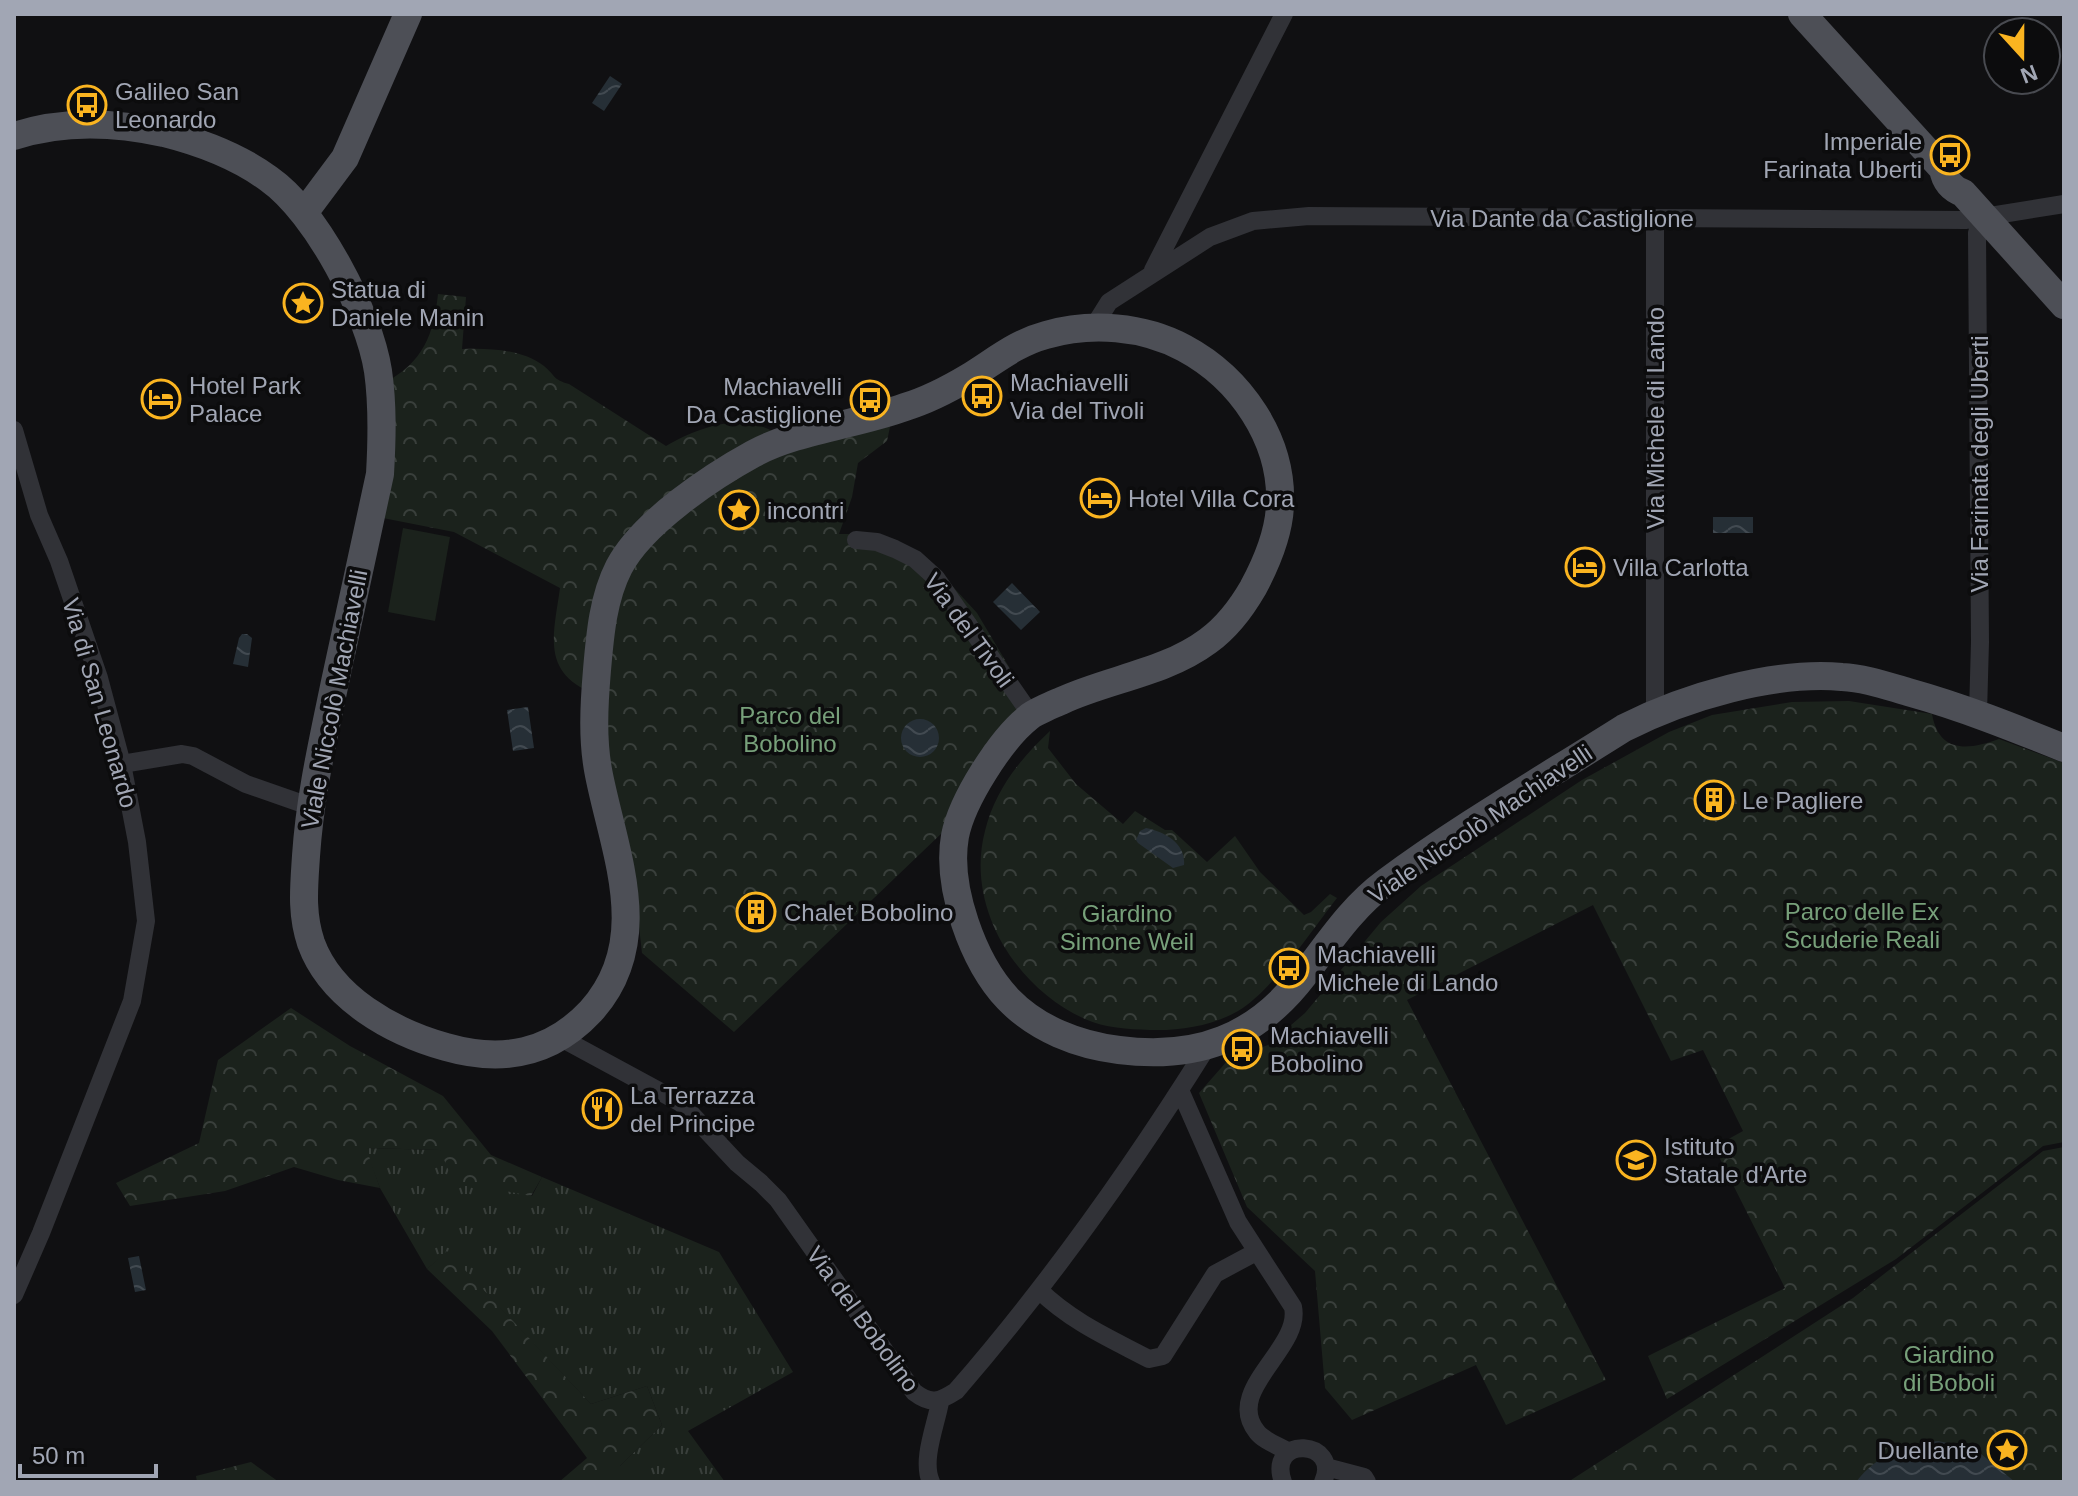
<svg xmlns="http://www.w3.org/2000/svg" width="2078" height="1496" viewBox="0 0 2078 1496" font-family="Arial,sans-serif">
<style>
.grass{fill:url(#grass-tufts)}
.forest{fill:url(#forest-crowns)}
.pitch{fill:#1b221c}
.water{fill:url(#water-waves)}
.lines{fill:none;stroke-linecap:round;stroke-linejoin:round}
.street{stroke:#313237;stroke-width:18}
.primary{stroke:#4d4f56;stroke-width:28}
.labels{text-anchor:middle;dominant-baseline:central;stroke-width:7;stroke-linejoin:round;paint-order:stroke}
.poi-label{font-size:24px;fill:#a1a6b4;stroke:#0c0c0d;text-anchor:start}
.street-label{font-size:24px;fill:#a1a6b4;stroke:#0c0c0d}
.park-label{font-size:24px;fill:#77a07a;stroke:#0c0c0d}
</style>
<defs>
<pattern id="grass-tufts" width="24" height="20" patternUnits="userSpaceOnUse" patternTransform="scale(2)"><rect width="24" height="20" fill="#1b221c"/><path d="M3 7l-1-3M5 7V3M7 7l1-3M15 17l-1-3M17 17v-4M19 17l1-3" fill="none" stroke="#393f3b"/></pattern>
<pattern id="forest-crowns" width="20" height="18" patternUnits="userSpaceOnUse" patternTransform="scale(2)"><rect width="20" height="18" fill="#1b221c"/><path d="M2 6a3 3 0 1 1 6 0M12 15a3 3 0 1 1 6 0" fill="none" stroke="#393f3b"/></pattern>
<pattern id="water-waves" width="16" height="10" patternUnits="userSpaceOnUse" patternTransform="scale(2)"><rect width="16" height="10" fill="#262f36"/><path d="M0 5q4-4 8 0t8 0" fill="none" stroke="#424a51"/></pattern>
</defs>
<rect width="100%" height="100%" fill="#101012"/>
<path class="grass" d="M365 1148 440 1150 532 1196 542 1177 719 1252 793 1372 688 1431 725 1482H620V1466L662 1425 647 1386 591 1404 447 1252 427 1269 380 1188Z"/>
<path class="forest" d="M438 294 466 297 462 349C488 348 522 349 544 366 555 375 553 380 569 384L666 446C690 432 723 419 751 423 761 425 772 431 781 435L620 549 590 692C541 670 554 633 560 588L454 532 378 517 386 382C423 362 434 334 438 294Z
M891 422 887 441 858 463 852 497 839 534H859L944 577 977 613 1031 704 944 831 734 1032 642 953 635 891 602 741V697L624 574 648 542 761 459Z
M1849 701 1932 714C1939 754 1969 750 1999 739L2064 763V1142L2043 1146 1896 1259 1667 1399 1648 1356 1785 1288 1714 1147 1743 1131 1703 1050 1671 1061 1593 905 1407 1000 1606 1380 1506 1425 1476 1365 1352 1420 1325 1388 1315 1271 1247 1207 1199 1093 1228 1060 1268 1045 1305 1013 1381 922 1421 886 1582 780 1669 732 1712 715 1792 702Z
M1050 731 1048 748 1076 784 1123 824 1135 811 1165 830H1172L1207 862 1235 836 1260 872 1304 915 1311 912 1330 894 1337 898C1312 930 1271 992 1238 1011 1212 1026 1179 1031 1150 1030 1128 1029 1105 1028 1085 1019 1016 988 965 907 985 831 995 790 1020 759 1050 731Z
M291 1008 350 1046 443 1096 491 1155 542 1177 531 1196 453 1181 440 1150 366 1148 380 1188 338 1180 294 1167 225 1191 130 1206 116 1183 199 1143 218 1060Z
M2064 1147V1482H1568L1853 1298 2043 1151Z
M447 1251 591 1404 647 1386 662 1425 620 1466V1482H559L587 1458 492 1331 427 1269Z
M251 1462 279 1482H197L196 1476Z"/>
<path class="pitch" d="M403 528 450 537 435 621 388 612Z"/>
<path class="water" d="M610 76 622 84 604 111 592 103Z
M1713 517H1753V533H1713Z
M1012 583 1040 612 1021 630 993 602Z
M242 634H247L252 638 248 667 233 664 239 638Z
M528 707 534 748 513 751 507 710Z
M901 738a19 19 0 1 1 38 0a19 19 0 1 1-38 0Z
M1146 828C1166 832 1186 844 1184 865L1173 868 1138 843 1136 840 1140 831Z
M139 1256 146 1290 135 1292 128 1258Z
M1938 1441 1975 1449 2015 1482H1856C1878 1454 1904 1445 1938 1441Z"/>
<g class="lines">
<path class="street" d="M1153 270 1284 14
M1094 326 1109 302 1210 237 1253 221 1309 216 1965 220 2064 204
M14 430 39 515 59 561 99 678 122 764 137 842 146 921 132 1001 41 1233 14 1295
M856 540 877 542 895 549 915 559 936 578 1031 715
M1655 712V219
M1978 713 1980 642 1977 233 1983 216
M122 764 182 754 193 756 246 784 309 806
M561 1038 681 1103 737 1163 761 1183 778 1200 914 1392C931 1405 939 1402 956 1391 1049 1284 1132 1167 1207 1047
M1180 1090 1238 1222 1293 1307C1302 1349 1223 1390 1257 1432 1264 1441 1279 1446 1289 1452
M1039 1290C1072 1322 1109 1338 1149 1359L1163 1356 1215 1274 1256 1252
M1326 1467 1364 1477 1367 1482
M931 1482C921 1460 936 1425 940 1402
M1283 1482C1266 1434 1342 1440 1323 1482"/>
<path class="primary" d="M1802 14 1943 169C1945 181 1952 189 1963 193L2064 305
M14 136C63 120 114 122 164 133 200 142 239 157 269 179 317 213 369 313 378 371 383 406 382 439 380 474 365 543 350 612 335 682 323 740 310 796 306 856 304 887 301 913 311 943 331 998 392 1032 446 1047 502 1063 551 1054 591 1011 654 941 615 855 599 775 592 741 594 705 597 670 600 635 603 598 619 567 642 523 711 477 753 454 794 431 859 424 905 407 928 400 949 389 969 377 995 361 1016 343 1046 335 1091 322 1143 326 1184 348 1240 378 1283 439 1280 505 1279 534 1267 562 1253 588 1242 607 1226 628 1208 641 1165 673 1108 679 1061 701 1056 703 1033 713 1029 717 1001 739 962 800 955 836 946 887 973 962 1008 999 1037 1029 1078 1045 1119 1050 1197 1060 1256 1038 1304 975 1330 941 1352 907 1386 882 1460 827 1545 778 1624 728 1685 697 1773 671 1842 677 1865 678 1887 686 1908 692 1962 707 2012 727 2064 748
M304 213 345 158 408 14"/>
</g>
<defs>
<g id="bus-ring" transform="scale(2)"><circle r="9.5" fill="#0c0c0d" stroke="#fab420" stroke-width="1.5"/><path d="M-5-6H5V4H4V6H2V4H-2V6H-4V4H-5ZM-3.5-4V0h7V-4ZM-3.5 1.2v1.5H-2V1.2ZM2 1.2v1.5H3.5V1.2Z" fill="#fab420"/></g>
<g id="sight-ring" transform="scale(2)"><circle r="9.5" fill="#0c0c0d" stroke="#fab420" stroke-width="1.5"/><path d="M0-6L1.8-2.2L6-1.7L2.9 1.2L3.7 5.4L0 3.3L-3.7 5.4L-2.9 1.2L-6-1.7L-1.8-2.2Z" fill="#fab420"/></g>
<g id="hotel-ring" transform="scale(2)"><circle r="9.5" fill="#0c0c0d" stroke="#fab420" stroke-width="1.5"/><path d="M-6-4.5h1.5V1H6V5H4.5V3h-9V5H-6ZM-4 0a1.8 1.8 0 1 1 3.6 0ZM.5 0V-2.5h3Q6-2.5 6 0Z" fill="#fab420"/></g>
<g id="building-ring" transform="scale(2)"><circle r="9.5" fill="#0c0c0d" stroke="#fab420" stroke-width="1.5"/><path d="M-4-6H4V6H1V3H-1V6H-4ZM-2.5-4.3h1.7v1.8h-1.7ZM.8-4.3h1.7v1.8H.8ZM-2.5-1h1.7V.8h-1.7ZM.8-1h1.7V.8H.8Z" fill="#fab420"/></g>
<g id="restaurant-ring" transform="scale(2)"><circle r="9.5" fill="#0c0c0d" stroke="#fab420" stroke-width="1.5"/><path d="M-5-6h1v4h1v-4h1v4h1v-4h1v5L-1.5 .5V6h-2V.5L-5-1ZM5-6V6H3V1.5H1.5Q1.5-4 5-6Z" fill="#fab420"/></g>
<g id="school-ring" transform="scale(2)"><circle r="9.5" fill="#0c0c0d" stroke="#fab420" stroke-width="1.5"/><path d="M0-5L7-2L0 1L-7-2ZM-4 1L0 2.5L4 1V4Q0 6-4 4Z" fill="#fab420"/></g>
</defs>
<g fill-rule="evenodd">
<use href="#bus-ring" x="87" y="105"/>
<use href="#bus-ring" x="1950" y="155"/>
<use href="#sight-ring" x="303" y="303"/>
<use href="#bus-ring" x="982" y="396"/>
<use href="#hotel-ring" x="161" y="399"/>
<use href="#bus-ring" x="870" y="400"/>
<use href="#hotel-ring" x="1100" y="498"/>
<use href="#sight-ring" x="739" y="510"/>
<use href="#hotel-ring" x="1585" y="567"/>
<use href="#building-ring" x="1714" y="800"/>
<use href="#building-ring" x="756" y="912"/>
<use href="#bus-ring" x="1289" y="968"/>
<use href="#bus-ring" x="1242" y="1049"/>
<use href="#restaurant-ring" x="602" y="1109"/>
<use href="#school-ring" x="1636" y="1160"/>
<use href="#sight-ring" x="2007" y="1450"/>
</g>
<g class="labels">
<g class="poi-label">
<text x="115" y="91">Galileo San<tspan x="115" dy="28">Leonardo</tspan></text>
<text x="1922" y="141" text-anchor="end">Imperiale<tspan x="1922" dy="28">Farinata Uberti</tspan></text>
<text x="331" y="289">Statua di<tspan x="331" dy="28">Daniele Manin</tspan></text>
<text x="1010" y="382">Machiavelli<tspan x="1010" dy="28">Via del Tivoli</tspan></text>
<text x="189" y="385">Hotel Park<tspan x="189" dy="28">Palace</tspan></text>
<text x="842" y="386" text-anchor="end">Machiavelli<tspan x="842" dy="28">Da Castiglione</tspan></text>
<text x="1128" y="498">Hotel Villa Cora</text>
<text x="767" y="510">incontri</text>
<text x="1613" y="567">Villa Carlotta</text>
<text x="1742" y="800">Le Pagliere</text>
<text x="784" y="912">Chalet Bobolino</text>
<text x="1317" y="954">Machiavelli<tspan x="1317" dy="28">Michele di Lando</tspan></text>
<text x="1270" y="1035">Machiavelli<tspan x="1270" dy="28">Bobolino</tspan></text>
<text x="630" y="1095">La Terrazza<tspan x="630" dy="28">del Principe</tspan></text>
<text x="1664" y="1146">Istituto<tspan x="1664" dy="28">Statale d'Arte</tspan></text>
<text x="1979" y="1450" text-anchor="end">Duellante</text>
</g>
<g class="street-label">
<text x="1562" y="218">Via Dante da Castiglione</text>
<text transform="translate(1655 418) rotate(-90)">Via Michele di Lando</text>
<text transform="translate(1979 464) rotate(-90)">Via Farinata degli Uberti</text>
<text transform="translate(969 630) rotate(54)">Via del Tivoli</text>
<text transform="translate(334 699) rotate(-79)">Viale Niccolò Machiavelli</text>
<text transform="translate(100 703) rotate(74)">Via di San Leonardo</text>
<text transform="translate(1480 824) rotate(-34)">Viale Niccolò Machiavelli</text>
<text transform="translate(863 1319) rotate(54)">Via del Bobolino</text>
</g>
<g class="park-label">
<text x="790" y="715">Parco del<tspan x="790" dy="28">Bobolino</tspan></text>
<text x="1862" y="911">Parco delle Ex<tspan x="1862" dy="28">Scuderie Reali</tspan></text>
<text x="1127" y="913">Giardino<tspan x="1127" dy="28">Simone Weil</tspan></text>
<text x="1949" y="1354">Giardino<tspan x="1949" dy="28">di Boboli</tspan></text>
</g>
</g>
<rect width="2078" height="1496" fill="none" stroke="#a1a6b4" stroke-width="32"/>
<g transform="translate(2022 56) rotate(159)"><circle r="38" fill="#0c0c0d" stroke="#484a50" stroke-width="2"/>
<path d="M0-6L14 30L0 20L-14 30Z" fill="#fab420"/>
<text y="-12" font-size="22" font-weight="bold" text-anchor="middle" fill="#a1a6b4">N</text>
</g>
<path d="M20 1464v12h136v-12" fill="none" stroke="#a1a6b4" stroke-width="4"/>
<text x="32" y="1464" font-size="24" fill="#a1a6b4" stroke="#0c0c0d" stroke-width="6" paint-order="stroke">50 m</text>
</svg>
